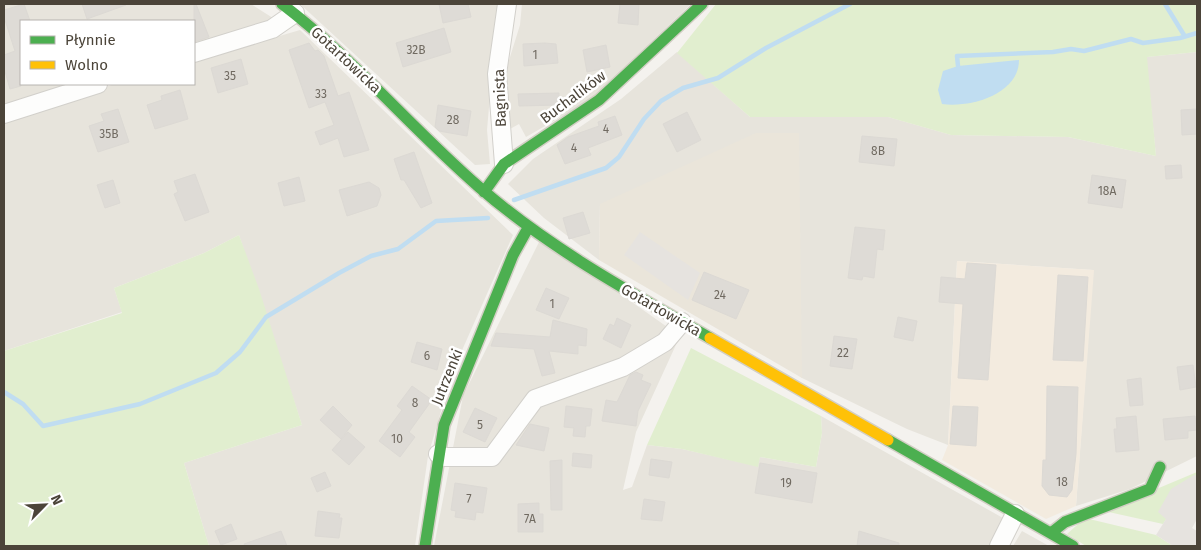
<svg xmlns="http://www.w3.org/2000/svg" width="1201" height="550" viewBox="0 0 1201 550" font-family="'Fira Sans',sans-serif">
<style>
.residential{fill:#e7e4dc}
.commercial{fill:#f3ebdf}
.education{fill:#eae5da}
.green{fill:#e1eecf}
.parking{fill:#e6e3df}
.water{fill:#c0ddf1}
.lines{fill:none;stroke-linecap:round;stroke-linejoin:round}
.stream{stroke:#c0ddf1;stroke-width:4.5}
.building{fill:#dedbd6;stroke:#dcd9d4}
.street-casing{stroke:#d2d0cb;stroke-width:20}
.fast-casing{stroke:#d3cfc5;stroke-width:14}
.slow-casing{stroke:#d3cfc5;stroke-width:14}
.street{stroke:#fdfdfc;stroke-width:18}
.fast{stroke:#4caf50;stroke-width:11}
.slow{stroke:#ffc107;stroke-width:11}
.labels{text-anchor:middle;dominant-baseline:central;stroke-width:5;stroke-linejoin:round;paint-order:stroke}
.number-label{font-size:12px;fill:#706a61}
.street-label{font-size:15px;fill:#4b4439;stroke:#fff}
</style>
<rect width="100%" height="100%" fill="#f4f2ee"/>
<path class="residential" d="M4 4H251L276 20 194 46V21H21V84H73L4 106Z
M300 4H498L487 130 490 164 475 165Z
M522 4H691L590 100 526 137 519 124 510 129 505 73 520 25Z
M300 30 513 235 452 373 428 456 415 546H209L184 463 302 425 239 235 204 253 114 288 122 312 4 351V118L115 84H194V61Z
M677 52 750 117H888L951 135 1068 137 1156 156 1146 57 1197 52V456L1130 489 1076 506 1093 270 957 261 948 445 907 429 802 378 600 204 599 260 544 218 508 184 533 159 621 99Z
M541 238 680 336 636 432 623 490 632 487 647 445 682 449 757 466 760 457 816 467 822 433 821 416 1003 518 989 546H434L463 396Z
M1022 531 1049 546H1013Z"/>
<path class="commercial" d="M957 261 1094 270 1076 506 1046 519 942 460 948 445Z"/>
<path class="education" d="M756 133H799L802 378 599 260 600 204Z"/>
<path class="green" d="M716 4H1197V52L1147 57 1156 156 1068 137 951 135 888 117H750L677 53Z
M239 235 259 289 302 425 184 463 209 546H4V351L122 313 114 288 204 253Z
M691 348 821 416 822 433 816 467 760 457 758 467 682 449 647 445Z
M1197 472V476H1194L1163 524 1104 511Z
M1085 518 1156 535 1173 546H1086L1067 534Z"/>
<path class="parking" d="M640 232 700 273 688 300 624 255Z
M1194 475 1197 476V519L1192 528 1197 531V546H1173L1156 535 1166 519 1158 512 1171 489Z"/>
<path class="water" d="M1019 60C1019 94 971 108 942 104L938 90 943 71 958 66Z"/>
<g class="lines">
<path class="stream" d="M1165 4 1184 35
M958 66 957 56 1053 52 1071 49 1084 51 1131 39 1143 43 1180 38 1197 33
M514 200 606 168 619 157 644 119 661 101 683 88 718 78 766 48 850 4
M4 392 23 404 43 426 140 404 216 373 240 352 266 317 339 273 371 256 398 249 436 221 488 218"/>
</g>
<path class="building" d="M24 4 30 21H21V86L10 89 4 68V55L15 51 4 17V10Z
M82 4H126V5L87 19Z
M194 4H196L209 37 194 42Z
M439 4H468L471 17 443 23Z
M620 4H639L638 25 618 23Z
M444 28 451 52 403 67 396 43Z
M309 43 315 51 318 50 324 56 338 96 349 92 369 150 344 157 338 138 320 145 315 132 334 125 325 102 309 108 289 50Z
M545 43 556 44 558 63 524 66 523 44Z
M606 45 610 67 587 72 583 50Z
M241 59 248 84 218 93 211 68Z
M180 90 188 119 155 129 147 105 162 100 161 96Z
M559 93V105L519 106 518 94Z
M438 105 471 111 467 136 439 131 435 127Z
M118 109 129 142 98 152 89 126 104 121 101 114Z
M1197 109V134L1182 135 1181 110Z
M687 112 701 140 677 152 663 124Z
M615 116 622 135 588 148 591 155 565 164 557 145 568 137 599 126 598 122Z
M862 136 897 139 894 166 859 162Z
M414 152 432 203 421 208 404 180H401L394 159Z
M1181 165 1182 178 1166 179 1165 166Z
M195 174 209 212 185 221 174 194 178 192 174 181Z
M1092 175 1126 180 1122 208 1088 203Z
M299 177 305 201 284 206 278 183Z
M113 180 120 203 105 208 97 185Z
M369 182 379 188 381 195 377 206 347 216 339 190Z
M583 212 590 233 569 239 563 218Z
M855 227 885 230 883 250 877 249 874 278 863 276 862 280 848 278Z
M967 263 996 265 988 380 958 378 963 304 939 302 941 277 965 279Z
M704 272 749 290 736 319 692 300Z
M1058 275 1088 277 1083 361 1053 360Z
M546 288 569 298 559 319 536 310Z
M898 317 917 321 913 341 894 337Z
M617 318 631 325 621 348 603 339 610 324 614 326Z
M553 320 587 329 586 346 578 345V354L549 351 555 373 542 376 534 349 491 346 496 333 550 337Z
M834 336 857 339 852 369 830 366Z
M417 342 442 349 437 370 411 362Z
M1193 365 1196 387 1180 390 1177 367Z
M636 372 643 375 641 380 651 384 638 411 636 426 602 421 606 400 617 402 630 375Z
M1141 378 1143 405 1130 406 1127 380Z
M412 386 432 400 409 432 415 437 400 457 379 441 402 410 397 406Z
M1047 386 1078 387 1076 454 1072 490 1067 497 1049 495 1042 486 1043 460H1046Z
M333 406 352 425 341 439 320 420Z
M566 406 592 409 590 426H586L585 437 573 436 574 428 564 427Z
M953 406 978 407 976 446 950 444Z
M475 408 497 418 485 442 463 432Z
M1136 416 1139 450 1116 452 1114 429H1117L1116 418Z
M1195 416 1197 430 1188 431V438L1165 440 1163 419Z
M530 424 549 428 544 451 516 445Z
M348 432 365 447 349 465 332 450Z
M573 453 592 455 591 468 572 466Z
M651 459 672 462 669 478 649 475Z
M562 460V510H551L550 461Z
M760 463 817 473 812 503 755 493Z
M325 472 331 486 317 492 311 478Z
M455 483 487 488 483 513 476 512 475 520 455 517 456 511 451 510Z
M644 499 665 502 662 521 641 519Z
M539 503V514H543V532H518V504Z
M318 511 340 514 339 518H342L339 538 315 536Z
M231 524 237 539 221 545 215 531Z
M281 531 287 546H245L244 544Z
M859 531 899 543V546H857Z"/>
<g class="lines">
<g class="street-casing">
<path id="street" d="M194 53 272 29 295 13
M4 114 98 84
M504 164 497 74 507 4
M438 454 445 457H492L535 399 623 367 665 342 682 322
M999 546 1015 514"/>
</g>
<g class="fast-casing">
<path id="fast" d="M282 4C354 59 411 128 479 187 549 248 630 292 710 338
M484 192 504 164 599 100 702 4
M888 440 1073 546
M1051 533 1065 522 1150 489 1160 467
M425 546 444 425 513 255 528 228"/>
</g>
<g class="slow-casing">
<path id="slow" d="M710 338 888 440"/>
</g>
<use href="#street" class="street"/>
<use href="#fast" class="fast"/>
<use href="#slow" class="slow"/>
</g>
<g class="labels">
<g class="number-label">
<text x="416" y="50">32B</text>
<text x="535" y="55">1</text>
<text x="230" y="76">35</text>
<text x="321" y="94">33</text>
<text x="453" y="120">28</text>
<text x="606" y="129">4</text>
<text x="109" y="134">35B</text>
<text x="574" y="148">4</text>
<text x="878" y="151">8B</text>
<text x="1107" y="191">18A</text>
<text x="720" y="295">24</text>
<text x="552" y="304">1</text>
<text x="843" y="353">22</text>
<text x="427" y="356">6</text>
<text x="415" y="403">8</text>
<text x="480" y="425">5</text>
<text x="397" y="439">10</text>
<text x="1062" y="482">18</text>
<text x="786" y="483">19</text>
<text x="469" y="499">7</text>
<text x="530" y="519">7A</text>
</g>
<g class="street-label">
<text transform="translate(346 60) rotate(43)">Gotartowicka</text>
<text transform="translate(573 97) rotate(-37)">Buchalików</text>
<text transform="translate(500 98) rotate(-92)">Bagnista</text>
<text transform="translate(661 310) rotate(30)">Gotartowicka</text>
<text transform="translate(447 377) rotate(-68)">Jutrzenki</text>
</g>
</g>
<rect width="1201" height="550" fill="none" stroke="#4b4439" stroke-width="10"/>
<rect x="20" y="20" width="175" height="65" fill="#ffffff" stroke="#b7b4b0"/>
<rect x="30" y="36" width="25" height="8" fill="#4caf50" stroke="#b7b4b0"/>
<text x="65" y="45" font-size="15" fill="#4b4439">Płynnie</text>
<rect x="30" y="61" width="25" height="8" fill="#ffc107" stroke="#b7b4b0"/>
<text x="65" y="70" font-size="15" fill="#4b4439">Wolno</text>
<g transform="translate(45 505) rotate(66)" stroke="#ffffff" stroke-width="4" paint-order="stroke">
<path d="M0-4L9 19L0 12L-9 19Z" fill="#4b4439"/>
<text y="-8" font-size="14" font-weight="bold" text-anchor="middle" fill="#4b4439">N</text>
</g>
</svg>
